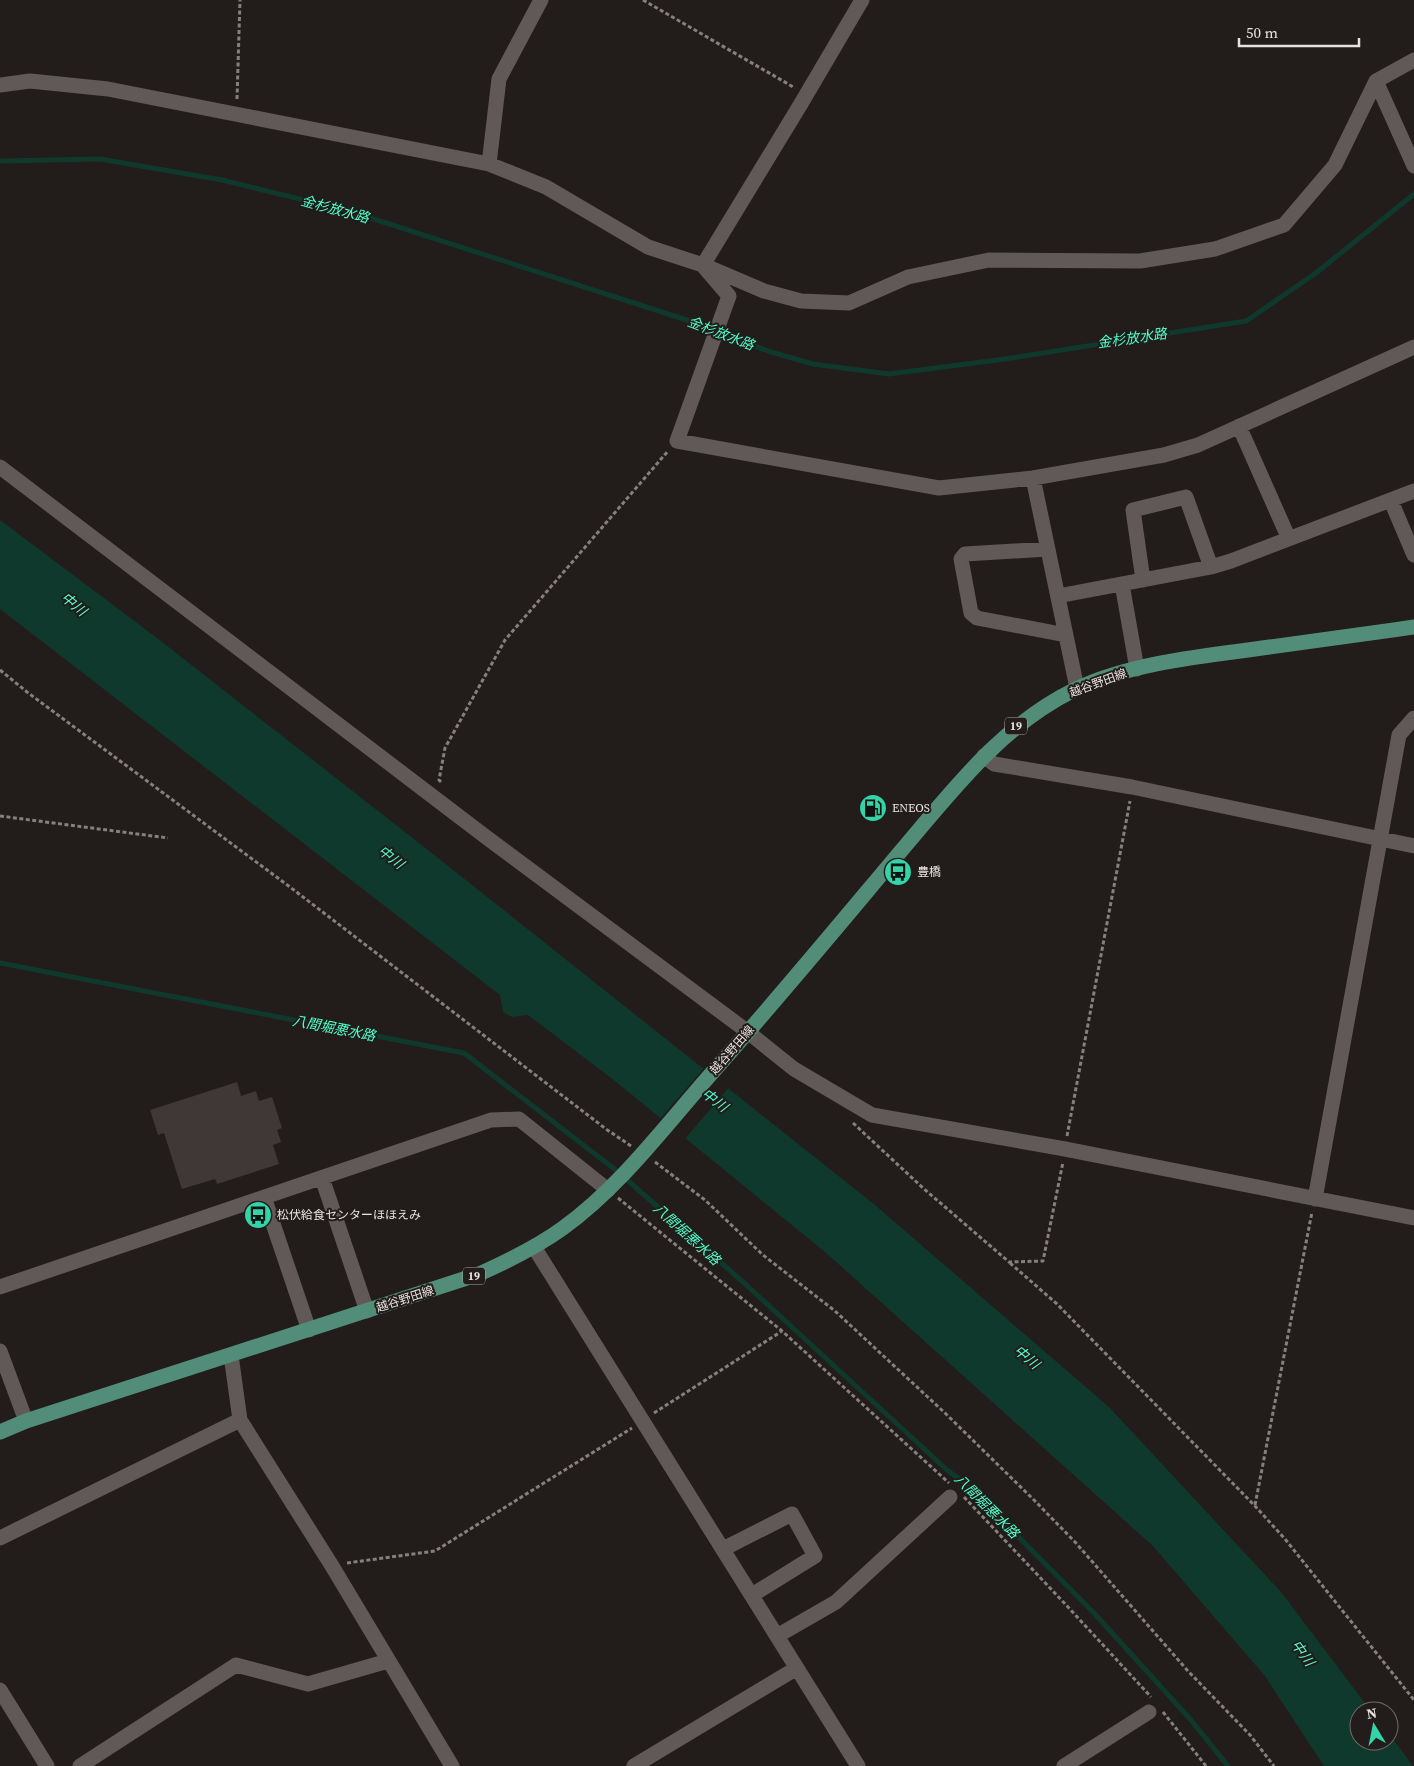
<svg xmlns="http://www.w3.org/2000/svg" width="1414" height="1766" viewBox="0 0 1414 1766" font-family="'Source Serif 4','Noto Sans JP',serif">
<style>
.water{fill:#10392d}
.pier{fill:#221c1b}
.lines{fill:none;stroke-linecap:round;stroke-linejoin:round}
.stream{stroke:#10392d;stroke-width:5}
.building{fill:#3f3836}
.path{stroke:#857f7e;stroke-width:3;stroke-dasharray:4 2.5;stroke-linecap:butt}
.minor{stroke:#615958;stroke-width:15}
.primary{stroke:#528d79;stroke-width:15}
.labels{text-anchor:middle;dominant-baseline:central;stroke-width:4;stroke-linejoin:round;paint-order:stroke}
.shield{fill:#221c1b;stroke:#aca7a6;stroke-width:1}
.shield-label{font-size:11px;font-weight:bold;fill:#e7e2e1}
.street-label{font-size:12px;fill:#e7e2e1;stroke:#221c1b}
.poi-label{font-size:12px;fill:#e7e2e1;stroke:#221c1b;text-anchor:start}
.water-label{font-size:14px;font-style:italic;fill:#4effcc;stroke:#221c1b}
</style>
<rect width="100%" height="100%" fill="#221c1b"/>
<path class="water" d="M0 520 157 638 428 850 875 1205 1109 1407 1281 1592 1371 1711H1359V1741H1389V1734L1413 1766H1324L1265 1676 1153 1546 825 1252 615 1081 528 1015 512 1017 503 1012 500 995 0 609Z"/>
<path class="pier" d="M705 1067 730 1086 684 1140 659 1120Z"/>
<g class="lines">
<path class="stream" d="M0 161 100 159 222 180 349 211 699 324 710 330 771 352 813 364 889 374 1005 359 1246 321 1316 273 1414 194
M0 963 464 1053 617 1171 742 1281 947 1470 966 1484 1094 1613 1191 1720 1228 1766"/>
</g>
<path class="building" d="M237 1082 241 1096 256 1091 259 1101 272 1097 282 1128 277 1130 281 1142 273 1145 279 1164 217 1184 215 1179 182 1189 164 1133 158 1135 150 1110Z"/>
<g class="lines">
<path class="path" d="M643 0 795 88
M237 99 240 0
M0 670 27 692 290 887 606 1129 631 1146
M441 782 439 780 445 748 505 640 668 451
M0 816 168 838
M853 1123 923 1188 1009 1262 1043 1261 1063 1162
M1067 1136 1130 801
M655 1162 705 1200 763 1255 835 1311 945 1413 1035 1501 1075 1542 1188 1671 1250 1735 1274 1766
M618 1198 782 1331 949 1483
M1010 1263 1057 1304 1255 1506 1285 1539 1414 1700
M654 1413 782 1331
M964 1497 1068 1607 1151 1697
M1255 1505 1312 1212
M347 1563 435 1551 632 1428
M1163 1712 1206 1766"/>
<path class="minor" d="M1376 81 1414 166
M0 85 30 81 108 89 489 164 546 187 648 247 703 265 764 291 801 301 849 303 908 277 989 260 1140 261 1215 249 1284 225 1335 165 1376 81 1414 60
M489 164 499 79 541 0
M703 265 802 102 862 0
M705 268 729 296 677 441 939 488 1033 478 1164 455 1198 445 1414 347
M1239 426 1289 539
M0 467 486 837 748 1032 794 1069 872 1115 1065 1149 1414 1218
M1033 478 1077 688
M1391 501 1414 555
M1048 549 965 554 961 559 971 613 977 618 1066 635
M1143 580 1133 510 1186 497 1211 567
M1122 584 1137 669
M1058 596 1211 567 1231 561 1414 491
M984 756 994 764 1132 787 1414 846
M322 1178 367 1311
M264 1197 309 1330
M1315 1199 1399 735 1414 718
M534 1247 858 1766
M0 1287 491 1120 519 1119 608 1190
M0 1351 26 1421
M231 1355 240 1420 332 1566 452 1766
M0 1538 240 1420
M723 1549 792 1514 815 1556 752 1595
M777 1636 836 1602 950 1497
M0 1690 47 1766
M80 1766 236 1665 308 1684 388 1661
M634 1766 797 1668
M1064 1766 1149 1712"/>
<path class="primary" d="M0 1432 26 1421 479 1274C508 1261 537 1247 563 1228 620 1187 665 1126 711 1074 776 1001 838 926 901 851 953 790 1001 726 1074 690 1125 665 1193 657 1248 650 1304 642 1359 635 1414 627"/>
</g>
<defs>
<g id="fuel-disc" transform="scale(1.4375)"><circle r="9.5" fill="#33d4a8" stroke="#221c1b"/><path d="M-5.5-6h7V0h2V4h1.3V-2.5L3-4.5l.8-.8L6-3V5H2.5V1h-1V6h-7ZM-4.2-4.7v3.2H.2V-4.7Z" fill="#111"/></g>
<g id="bus-disc" transform="scale(1.4375)"><circle r="9.5" fill="#33d4a8" stroke="#221c1b"/><path d="M-5-6H5V4H4V6H2V4H-2V6H-4V4H-5ZM-3.5-4V0h7V-4ZM-3.5 1.2v1.5H-2V1.2ZM2 1.2v1.5H3.5V1.2Z" fill="#111"/></g>
</defs>
<g fill-rule="evenodd">
<use href="#fuel-disc" x="873" y="808"/>
<use href="#bus-disc" x="898" y="872"/>
<use href="#bus-disc" x="258" y="1215"/>
</g>
<g class="labels">
<g class="shield">
<rect x="1005" y="717.5" width="22" height="17" rx="4"/>
<rect x="463" y="1267.5" width="22" height="17" rx="4"/>
</g>
<g class="shield-label">
<text x="1016" y="726">19</text>
<text x="474" y="1276">19</text>
</g>
<g class="street-label">
<text transform="translate(1098 683) rotate(-20)">越谷野田線</text>
<text transform="translate(732 1050) rotate(-49)">越谷野田線</text>
<text transform="translate(405 1299) rotate(-18)">越谷野田線</text>
</g>
<g class="poi-label">
<text x="892" y="808">ENEOS</text>
<text x="917" y="872">豊橋</text>
<text x="277" y="1215">松伏給食センターほほえみ</text>
</g>
<g class="water-label">
<text transform="translate(335 209) rotate(15)">金杉放水路</text>
<text transform="translate(721 333) rotate(21)">金杉放水路</text>
<text transform="translate(1132 338) rotate(-8)">金杉放水路</text>
<text transform="translate(74 604) rotate(39)">中川</text>
<text transform="translate(391 857) rotate(38)">中川</text>
<text transform="translate(334 1028) rotate(11)">八間堀悪水路</text>
<text transform="translate(715 1100) rotate(37)">中川</text>
<text transform="translate(687 1234) rotate(42)">八間堀悪水路</text>
<text transform="translate(1027 1357) rotate(40)">中川</text>
<text transform="translate(987 1506) rotate(45)">八間堀悪水路</text>
<text transform="translate(1303 1653) rotate(54)">中川</text>
</g>
</g>
<g transform="translate(1374 1726) rotate(350)"><circle r="24" fill="#221c1b" stroke="#716b6a"/>
<path d="M0-4L9 19L0 12L-9 19Z" fill="#33d4a8"/>
<text y="-8" font-size="14" font-weight="bold" text-anchor="middle" fill="#e7e2e1">N</text>
</g>
<path d="M1239 38v8h120v-8" fill="none" stroke="#e7e2e1" stroke-width="2.5"/>
<text x="1246" y="38" font-size="15" fill="#e7e2e1" stroke="#221c1b" stroke-width="4" paint-order="stroke">50 m</text>
</svg>
